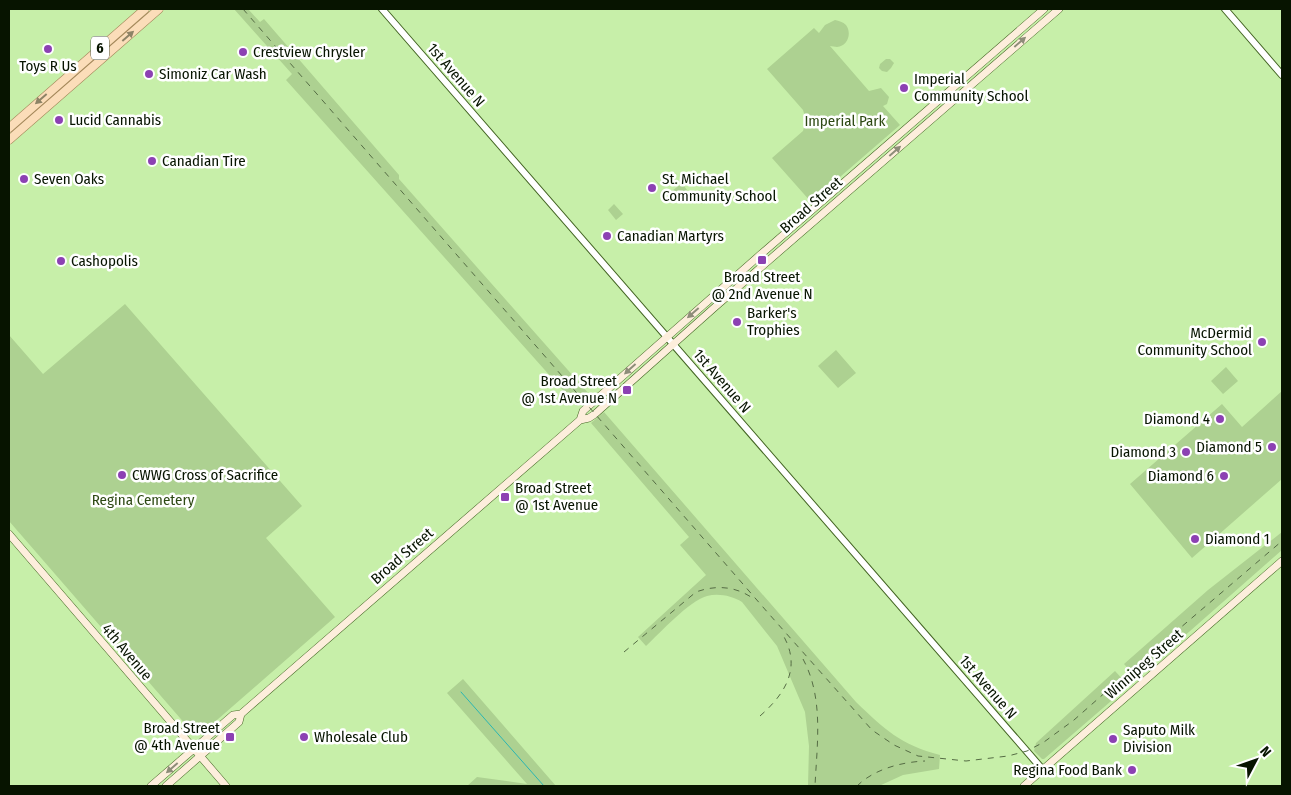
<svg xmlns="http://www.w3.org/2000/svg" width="1291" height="795" viewBox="0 0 1291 795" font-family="'Fira Sans Condensed',sans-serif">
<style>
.green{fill:#add191}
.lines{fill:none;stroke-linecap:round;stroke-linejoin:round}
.stream{stroke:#2bb6b2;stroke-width:1}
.tertiary-casing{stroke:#446524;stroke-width:8}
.secondary-casing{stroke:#446524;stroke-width:8}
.primary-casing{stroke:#a4885a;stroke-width:9}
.tertiary{stroke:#fff;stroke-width:6}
.secondary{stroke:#fdeedc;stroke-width:7}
.primary{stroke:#fbddb9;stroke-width:8}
.rail{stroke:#556c44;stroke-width:1;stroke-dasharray:6 6;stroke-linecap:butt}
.oneway{fill:#8d8366}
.oneway2{fill:#8e8c79}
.poi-dot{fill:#8c41b3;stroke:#fff;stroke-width:2}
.labels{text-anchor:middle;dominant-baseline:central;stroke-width:5;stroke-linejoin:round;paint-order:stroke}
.shield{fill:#fff;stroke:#515a4c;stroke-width:1}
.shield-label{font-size:14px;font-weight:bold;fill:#071400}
.poi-label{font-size:15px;fill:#071400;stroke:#fff;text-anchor:start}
.street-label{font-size:15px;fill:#071400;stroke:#fff}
.park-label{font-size:15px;fill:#2e4914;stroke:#fff}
</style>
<rect width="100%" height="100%" fill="#c7efa9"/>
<path class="green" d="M234 9H248L260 22 264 19 399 175V179L590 395 577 406 286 80 292 74Z
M835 20C839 21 843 22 846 25 852 33 848 46 837 47 835 47 832 46 830 46L869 91 881 88 889 97 887 104 883 106 900 125 811 202 772 158 803 131 806 120 803 110 767 69 814 28 819 33 825 25Z
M886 59H890L894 63 891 68 887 72 882 71 879 68 880 64Z
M682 183 687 190 677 197 672 191Z
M614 204 623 214 616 220 608 210Z
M125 304 302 506 266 538 335 617 202 733H193L9 521V335L43 374Z
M836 350 856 373 838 388 818 366Z
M1226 367 1238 381 1223 394 1211 381Z
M1282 391V479L1192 558 1130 484 1222 404 1242 427Z
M604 412 856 702C884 729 901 745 940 755L939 769 903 775 879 786H808L809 746 805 712 777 646 742 602C732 596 719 593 707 596 689 601 661 632 646 646L638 637 706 575 680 545 689 537 591 423Z
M1282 532V550L1139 676 1134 675 1124 664 1208 590Z
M1115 671 1126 683 1125 689 1044 759H1042L1034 751 1036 743Z
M463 679 556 786H467L477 777 527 784 447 693Z"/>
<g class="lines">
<path class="stream" d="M461 692 544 786"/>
<g class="tertiary-casing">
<path id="tertiary" d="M382 9 1043 770
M1225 9 1282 75"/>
</g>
<g class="secondary-casing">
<path id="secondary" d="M580 420 583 411 760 255 1044 9
M9 534 226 786
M151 786 233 715 241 714 580 420 589 418 595 414 715 307 1059 9
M166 786 239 722 241 714
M1024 786 1282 561"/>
</g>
<g class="primary-casing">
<path id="primary" d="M9 128 145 9
M9 140 159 9"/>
</g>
<use href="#tertiary" class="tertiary"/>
<use href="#secondary" class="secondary"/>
<use href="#primary" class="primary"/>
<path class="rail" d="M243 9 769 614 872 730 894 745 918 756 966 761 1008 756 1027 751 1044 742 1074 720 1125 675 1282 541
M624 652 696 592C715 585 734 586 751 597
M803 659C824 698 817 744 815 786
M760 716C785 694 802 668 783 635
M857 786C874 769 902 762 925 761"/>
</g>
<defs><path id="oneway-solid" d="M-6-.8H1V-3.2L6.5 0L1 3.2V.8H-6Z" transform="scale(1.25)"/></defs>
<g class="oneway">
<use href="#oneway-solid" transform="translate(128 36) rotate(-41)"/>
<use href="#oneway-solid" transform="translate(41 99) rotate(139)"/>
</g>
<g class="oneway2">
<use href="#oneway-solid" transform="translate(1020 42) rotate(-41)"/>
<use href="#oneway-solid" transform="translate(895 151) rotate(-41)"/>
<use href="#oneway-solid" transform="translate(693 313) rotate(139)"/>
<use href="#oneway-solid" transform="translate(630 369) rotate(138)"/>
<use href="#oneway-solid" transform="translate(172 768) rotate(139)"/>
</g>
<g class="poi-dot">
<circle cx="48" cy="49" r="5"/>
<circle cx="243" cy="52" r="5"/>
<circle cx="149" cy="74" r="5"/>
<circle cx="904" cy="88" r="5"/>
<circle cx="59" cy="120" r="5"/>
<circle cx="152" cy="161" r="5"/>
<circle cx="24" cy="179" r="5"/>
<circle cx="652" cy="188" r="5"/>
<circle cx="607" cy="236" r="5"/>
<rect x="757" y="255" width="10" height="10" rx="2.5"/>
<circle cx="61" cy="261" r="5"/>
<circle cx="737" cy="322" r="5"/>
<circle cx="1262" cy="342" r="5"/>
<rect x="622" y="385" width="10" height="10" rx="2.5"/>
<circle cx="1220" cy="419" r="5"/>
<circle cx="1272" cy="447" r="5"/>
<circle cx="1186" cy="452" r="5"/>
<circle cx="122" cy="475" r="5"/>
<circle cx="1224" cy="476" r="5"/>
<rect x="500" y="492" width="10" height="10" rx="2.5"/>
<circle cx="1195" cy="539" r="5"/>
<rect x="225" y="732" width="10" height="10" rx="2.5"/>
<circle cx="304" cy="737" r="5"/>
<circle cx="1113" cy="739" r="5"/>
<circle cx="1132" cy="770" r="5"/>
</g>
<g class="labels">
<rect class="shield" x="91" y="36.5" width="18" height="23" rx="4"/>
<g class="shield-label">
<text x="100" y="48">6</text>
</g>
<g class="poi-label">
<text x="253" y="52">Crestview Chrysler</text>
<text x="48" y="66" text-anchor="middle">Toys R Us</text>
<text x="159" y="74">Simoniz Car Wash</text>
<text x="914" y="79">Imperial<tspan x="914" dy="17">Community School</tspan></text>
<text x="69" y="120">Lucid Cannabis</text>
<text x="162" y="161">Canadian Tire</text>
<text x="34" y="179">Seven Oaks</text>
<text x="662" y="179">St. Michael<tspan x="662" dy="17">Community School</tspan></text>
<text x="617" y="236">Canadian Martyrs</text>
<text x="71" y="261">Cashopolis</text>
<text x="762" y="277" text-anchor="middle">Broad Street<tspan x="762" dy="17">@ 2nd Avenue N</tspan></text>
<text x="747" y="313">Barker's<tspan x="747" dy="17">Trophies</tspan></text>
<text x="1252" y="333" text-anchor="end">McDermid<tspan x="1252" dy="17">Community School</tspan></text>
<text x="617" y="381" text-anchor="end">Broad Street<tspan x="617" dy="17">@ 1st Avenue N</tspan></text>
<text x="1210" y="419" text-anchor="end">Diamond 4</text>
<text x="1262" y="447" text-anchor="end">Diamond 5</text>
<text x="1176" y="452" text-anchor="end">Diamond 3</text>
<text x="132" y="475">CWWG Cross of Sacrifice</text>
<text x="1214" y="476" text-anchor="end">Diamond 6</text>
<text x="515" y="488">Broad Street<tspan x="515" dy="17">@ 1st Avenue</tspan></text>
<text x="1205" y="539">Diamond 1</text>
<text x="220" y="728" text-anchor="end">Broad Street<tspan x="220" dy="17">@ 4th Avenue</tspan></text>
<text x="1123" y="730">Saputo Milk<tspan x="1123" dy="17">Division</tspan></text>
<text x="314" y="737">Wholesale Club</text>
<text x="1122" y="770" text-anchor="end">Regina Food Bank</text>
</g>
<g class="street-label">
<text transform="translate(456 75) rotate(49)">1st Avenue N</text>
<text transform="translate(811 205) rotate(-41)">Broad Street</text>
<text transform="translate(722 381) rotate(49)">1st Avenue N</text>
<text transform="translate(402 556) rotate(-41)">Broad Street</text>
<text transform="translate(127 652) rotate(50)">4th Avenue</text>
<text transform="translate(1144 664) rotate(-41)">Winnipeg Street</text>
<text transform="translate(988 687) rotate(49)">1st Avenue N</text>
</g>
<g class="park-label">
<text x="845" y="121">Imperial Park</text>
<text x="143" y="500">Regina Cemetery</text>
</g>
</g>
<rect width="1291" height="795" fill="none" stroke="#071400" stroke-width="20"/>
<g transform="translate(1256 760) rotate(49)" stroke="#ffffff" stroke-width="4" paint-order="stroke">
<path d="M0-4L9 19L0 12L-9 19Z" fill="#071400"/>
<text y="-8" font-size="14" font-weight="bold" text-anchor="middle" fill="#071400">N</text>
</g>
</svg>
